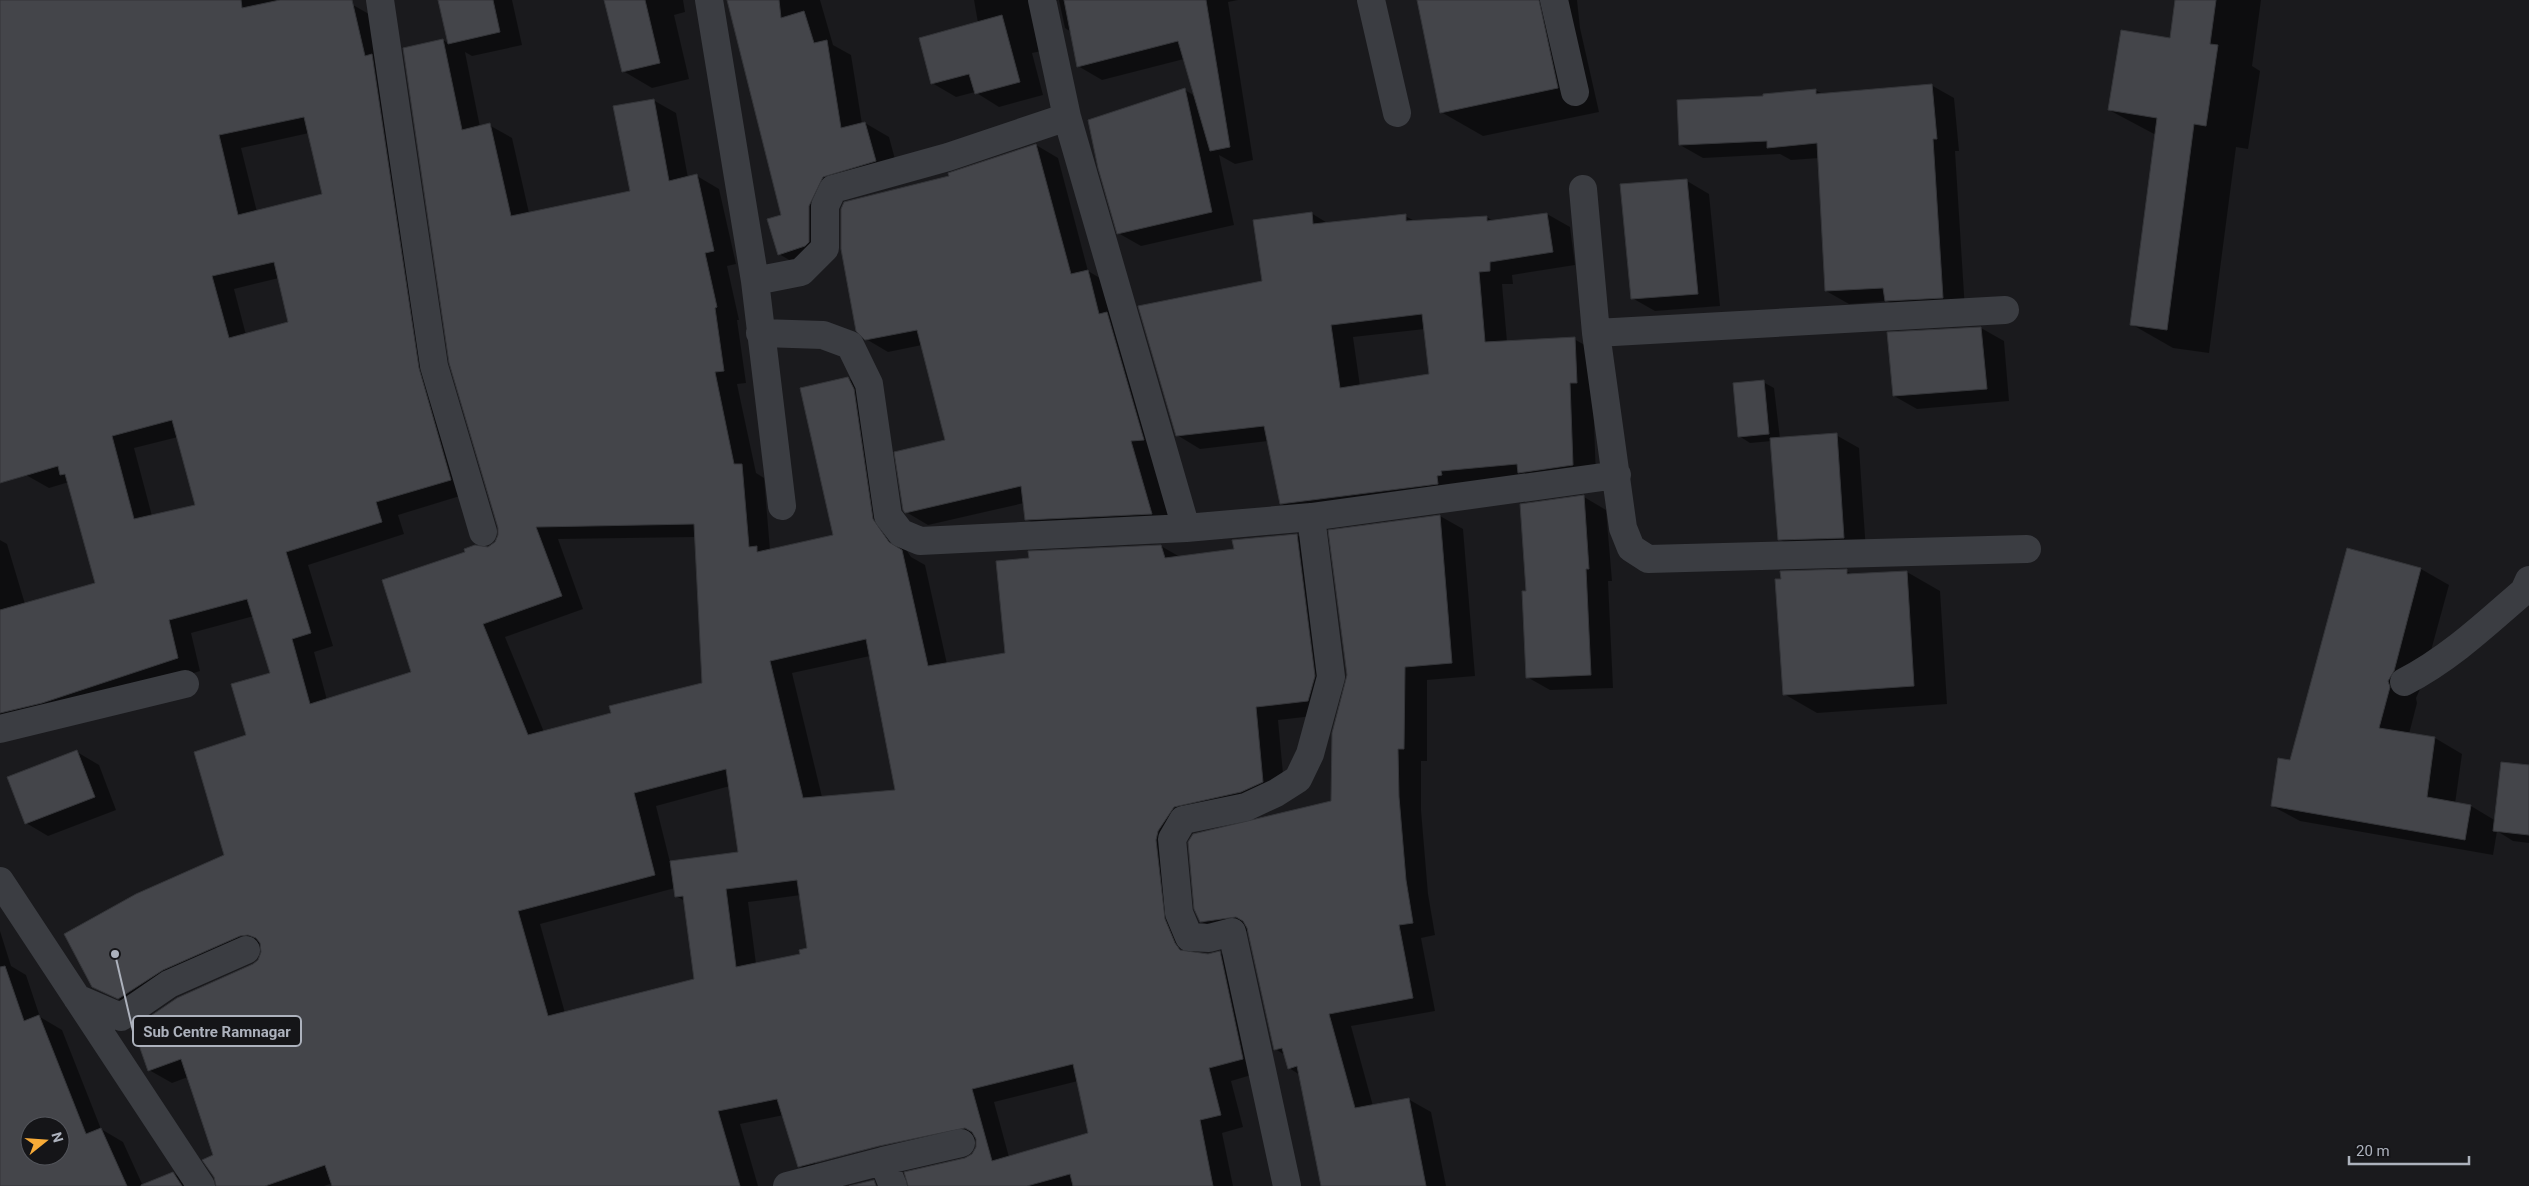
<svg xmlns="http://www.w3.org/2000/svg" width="2529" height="1186" viewBox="0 0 2529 1186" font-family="Roboto,sans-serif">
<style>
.shadow{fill:#0007;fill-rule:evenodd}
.building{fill:#44454a;stroke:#343539;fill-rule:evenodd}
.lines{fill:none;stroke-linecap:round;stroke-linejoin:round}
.minor{stroke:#3b3d42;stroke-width:28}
.leader{fill:none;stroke:#adb2bd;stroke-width:2}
.callout-dot{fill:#adb2bd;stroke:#151518;stroke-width:2}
.callout{fill:#151518;stroke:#adb2bd;stroke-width:2}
.callout-label{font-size:15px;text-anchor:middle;font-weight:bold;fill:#adb2bd}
</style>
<rect width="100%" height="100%" fill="#1a1a1d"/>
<path class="shadow" d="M34 0H277L282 21 353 5 376 18 441 382 473 492 398 515 404 534 308 565 333 646 314 652 327 700 413 673 488 548 496 543 500 535 443 40 449 44 440 0H512L522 45 472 56 465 52 480 127 489 125 512 138 529 213 631 192 653 100 676 113 688 178 697 176 719 189 736 264 727 266 739 320H737L746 383 737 384 756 473 764 478 770 550 834 536 848 378 871 392 895 533 911 557 925 565 947 664 1007 654 1161 546 1180 557 1235 551 1297 535 1320 548 1331 714 1278 720 1285 795 1197 820 1181 844 1187 933 1195 953 1208 955 1220 953 1243 966 1265 1071 1231 1081 1243 1127 1222 1133 1233 1186H909L973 1155 977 1147V1141L822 1179 799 1166 784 1115 740 1124 758 1186H409L422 1153 324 1186H218L215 1156 188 1077 172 1083 149 1070 259 960 262 948 185 982 142 1011 93 986 225 856 248 736 272 674 254 616 191 633 200 671 0 736V540L7 544 25 604 97 584 69 482 49 488 26 475H0V13ZM309 133 324 195 257 212 241 148ZM279 278 290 323 246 335 234 289ZM178 437 197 506 152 516 134 448ZM696 537 703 684 612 714 544 732 505 637 583 609 558 539ZM870 656 896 791 822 797 792 673ZM730 786 739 853 670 862 656 806ZM675 888 676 896 685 901 695 980 565 1013 540 924ZM801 895 809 949 801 955 756 964 748 902ZM1078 1081 1089 1134 1009 1157 994 1102ZM963 1125 964 1128 815 1164V1162Z
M605 0H683L685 12 674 15 689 79 652 88 623 71Z
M730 0H820L833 45 851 55 862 124 865 123 889 137 899 174 846 191 803 268 779 254 782 216Z
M974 0H1058L1056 1 1057 48 1032 53 1043 95 999 107 975 92 956 97 932 83 978 23Z
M1059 0H1238L1228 2 1253 160 1235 164 1219 155 1234 225 1141 246 1118 233 1185 90 1195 96 1184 59 1102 80 1078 66 1071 32 1065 28Z
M1418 0H1577L1580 28 1599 112 1483 136 1441 112Z
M2177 0H2261L2252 66 2260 71 2248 149 2236 147 2209 353 2173 348 2131 324 2156 135 2109 110 2171 39Z
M1931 85 1954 98 1959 151H1955L1965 310 1908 313 1887 301 1849 304 1826 291 1819 158 1791 160 1780 154 1703 158 1680 145 1764 98 1815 90 1823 94Z
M1036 145 1058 158 1088 271 1110 284 1173 526 1048 532 1026 519 1024 503 928 525 906 512 946 441 922 345 888 352 866 339 951 177Z
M1687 181 1709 194 1720 306 1655 311 1632 298Z
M1311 213 1329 224 1405 216 1415 221 1487 217 1494 222 1547 214 1570 227 1575 265 1512 275 1513 284H1502L1507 342 1574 339 1597 352 1593 396 1596 478 1304 517 1281 503 1268 441 1200 449 1177 435 1264 282ZM1425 329 1430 375 1360 386 1353 337Z
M1981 328 2004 341 2009 401 1917 409 1894 396Z
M1763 382 1774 388 1780 439 1836 435 1859 448 1866 551 1802 552 1779 539 1772 441 1750 443 1739 436Z
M1584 497 1606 510 1612 581H1608L1613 688 1550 690 1527 677 1528 592Z
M1440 516 1463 529 1475 676 1427 680V761H1421V810L1428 894 1435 935 1421 938 1435 1011 1351 1026 1373 1106 1408 1099 1431 1112 1446 1186H1323L1300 1075 1289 1068 1285 1055 1275 1049 1249 931 1223 934 1201 921 1332 802Z
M2348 550 2421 569 2449 585 2421 687 2416 698 2417 703 2409 734 2435 738 2462 754 2455 804 2471 806 2496 821 2529 766V843L2513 841 2497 831 2493 855 2300 821 2272 806 2291 761Z
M1846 571 1854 575 1907 572 1940 591 1947 704 1817 713 1784 694Z
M77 752 99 765 116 810 48 836 26 823Z
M0 931 11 966 26 975 40 1017 62 1030 101 1129 123 1142 143 1186 173 1173 195 1186H0ZM30 1126H60V1156H30Z"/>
<path class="building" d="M0 0H241L242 8 280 0H352L365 56 372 54 419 368 451 480 376 502 382 522 286 552 311 633 292 639 310 704 411 672 382 580 465 552 464 549 475 545 488 547 495 542 498 535V528L449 363 403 48 443 39 462 130 490 123 511 216 630 191 613 106 654 99 669 181 697 174 714 251 705 253 717 307 715 308 724 371 715 372 734 464H742L749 547 757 546V552L833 535 800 388 848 377 854 389 873 519 889 542 902 550 928 666 1005 653 996 561 1029 558 1028 551 1161 545 1165 558 1234 549 1232 540 1297 534 1315 676 1308 701 1256 707 1263 782 1241 792 1174 807 1158 831 1156 840 1165 919 1175 943 1180 950 1208 954 1220 951 1243 1059 1209 1068 1221 1115 1200 1120 1213 1186H1073L1070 1174 1027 1186H908L904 1172 965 1158 972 1154 976 1147V1139L972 1132 965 1128 879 1146 798 1167 777 1099 718 1111 740 1186H332L325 1165 265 1186H216L214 1177 202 1160 213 1155 181 1059 148 1071 133 1028 177 998 253 964 258 960 261 952 260 943 256 938 248 935 240 936 163 970 118 999 92 987 64 934 136 894 224 855 194 752 246 735 231 684 270 673 247 599 169 620 178 658 42 703 0 713V610L95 583 65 474 60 475 58 466 0 483ZM304 117 322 194 238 215 219 135ZM274 262 288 322 229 338 212 276ZM172 420 195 505 134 519 112 436ZM694 524 702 683 609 706 611 713 528 735 483 624 562 596 536 527ZM866 639 895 790 803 798 770 661ZM726 769 738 852 670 861 675 897 683 896 694 979 548 1016 518 911 655 875 634 793ZM797 880 807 948 799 950 800 954 736 967 726 889ZM1073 1064 1088 1133 992 1161 972 1089Z
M438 0H493L500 32 448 44Z
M604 0H645L660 63 622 72Z
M727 0H779L781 18 804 11 814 43 827 40 841 128 865 122 876 161 823 177 809 206V242L805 246 778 255 767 219 781 215Z
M1064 0H1206L1230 147 1210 151 1178 41 1077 67Z
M1417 0H1539L1558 88 1440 113Z
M2175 0H2216L2210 44 2218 45 2206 126 2194 124 2167 330 2130 325 2157 118 2108 110 2121 30 2170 38Z
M1002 15 1020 82 975 94 969 74 931 84 919 38Z
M1932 84 1937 139H1933L1943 298 1885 301 1883 288 1825 291 1817 143 1767 148V141L1679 145 1677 100 1763 96V94L1816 89V94Z
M1185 88 1212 212 1117 234 1098 168 1088 120Z
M1036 144 1071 274 1088 270 1099 314 1107 312 1144 440 1131 441 1152 514 1025 520 1021 486 905 513 903 510 894 452 945 440 917 330 865 340 856 331 841 249V209L844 202 949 176 948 173Z
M1687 179 1698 294 1631 299 1620 184Z
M1312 212 1313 224 1406 214V221L1487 216V221L1547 213 1553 252 1490 262V271L1479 272 1485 342 1575 337 1577 383H1570L1573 465 1518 473 1517 464 1441 471 1442 475 1437 476 1438 484 1280 504 1264 426 1176 436 1138 306 1262 281 1253 220ZM1422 314 1429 374 1340 388 1331 325Z
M1981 327 1987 389 1893 396 1887 332Z
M1764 380 1769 434 1738 437 1733 383Z
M1837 433 1844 538 1778 540 1770 438Z
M1584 495 1589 569H1586L1591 675 1526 678 1522 591H1526L1520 504Z
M1440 515 1452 663 1405 667 1404 749H1398L1399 797 1406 880 1413 923 1399 925 1413 998 1329 1014 1355 1108 1409 1098 1426 1186H1321L1297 1066 1288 1069 1282 1048 1274 1050 1247 928 1243 921 1236 917 1200 922 1194 909 1188 842 1193 834 1331 801 1332 733 1347 675 1328 530Z
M2347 548 2421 568 2394 671 2388 681 2390 687 2379 728 2435 737 2427 797 2471 805 2465 840 2271 806 2278 758 2290 760Z
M1847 569V574L1907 571 1914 686 1783 695 1775 579H1781L1780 571Z
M77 750 95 797 25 824 7 777Z
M2501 762 2529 765V835L2493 831Z
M5 966 24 1021 39 1015 86 1134 101 1128 127 1186H0V967ZM30 1126H60V1156H30Z
M173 1172 182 1186H141V1185Z
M874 1180 876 1186H849Z"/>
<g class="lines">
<path class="minor" d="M380 0 434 366 483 532
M709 0 755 281 782 506
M1042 0 1067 117 1186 528
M1371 0 1397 113
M1554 0 1575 92
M1583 189 1596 333
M755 281 801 272 825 248V206L833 189 948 157 1067 117
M2005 310 1596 333 1623 528 1631 548 1648 559 2027 549
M760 333 823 335 850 345 869 384 888 516 901 533 920 541 1186 528 1311 517 1617 475
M2404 682C2449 659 2486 624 2524 591L2529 580
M0 729 185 684
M0 881 201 1186
M77 998 121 1017 169 984 246 950
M883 1161 961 1143
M787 1186 883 1161 893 1186
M1287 1186 1232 932 1209 938 1189 937 1179 913 1172 839 1183 820 1246 807 1276 793 1298 779 1310 754 1331 677 1311 517"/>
</g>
<path class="leader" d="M115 954L133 1031"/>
<circle class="callout-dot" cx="115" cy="954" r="5"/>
<rect class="callout" x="133" y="1016" width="168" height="30" rx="5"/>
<g class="callout-label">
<text x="217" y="1037">Sub Centre Ramnagar</text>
</g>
<g transform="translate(45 1141) rotate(73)"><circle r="24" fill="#151518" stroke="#52545a"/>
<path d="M0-4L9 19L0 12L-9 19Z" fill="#f8ab37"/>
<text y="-8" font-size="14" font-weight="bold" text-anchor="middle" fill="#adb2bd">N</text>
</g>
<path d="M2349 1156v8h120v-8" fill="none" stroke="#adb2bd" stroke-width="2.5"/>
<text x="2356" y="1156" font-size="15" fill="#adb2bd" stroke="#151518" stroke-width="4" paint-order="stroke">20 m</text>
</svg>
